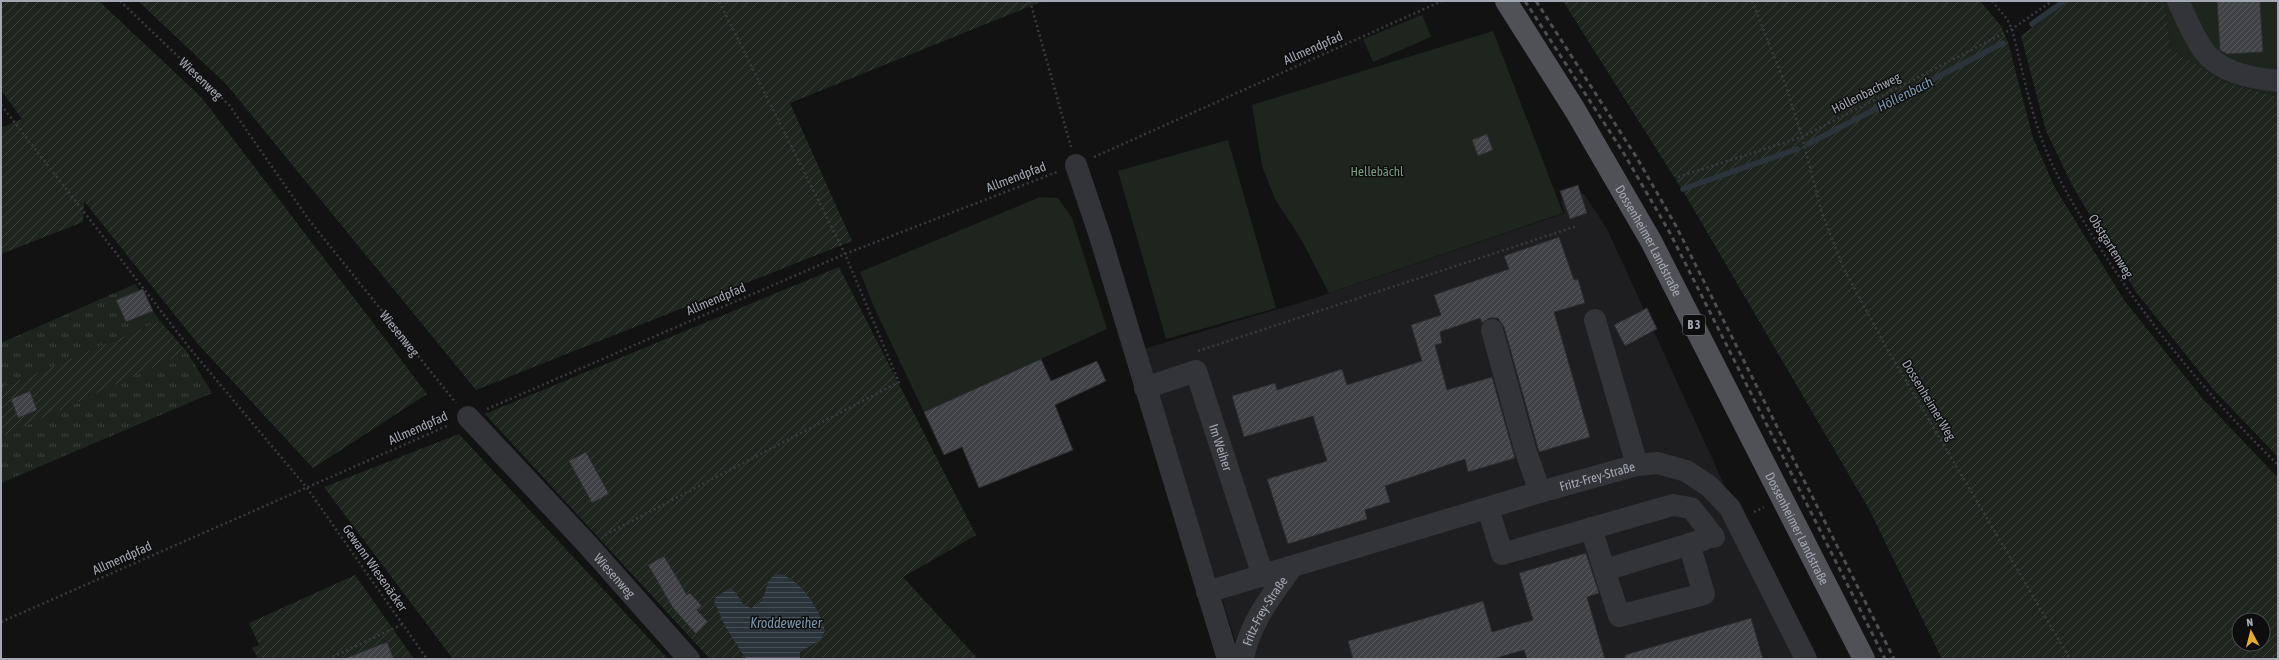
<svg xmlns="http://www.w3.org/2000/svg" width="2279" height="660" viewBox="0 0 2279 660" font-family="'Asap Condensed',sans-serif">
<style>
.built{fill:#1e1e20}
.grass{fill:url(#grass-tufts)}
.park{fill:#1e251f}
.garden{fill:url(#garden-furrows);fill-rule:evenodd}
.water{fill:url(#water-rules)}
.lines{fill:none;stroke-linecap:round;stroke-linejoin:round}
.stream{stroke:#2c343b;stroke-width:5.5}
.building{fill:url(#building-hatch);stroke:#2c2c2f}
.path{stroke:#393a3f;stroke-width:2.5;stroke-dasharray:2 3;stroke-linecap:butt}
.minor{stroke:#333438;stroke-width:22}
.major{stroke:#4f5156;stroke-width:22}
.rail{stroke:#4c4e52;stroke-width:3;stroke-dasharray:5 4;stroke-linecap:butt}
.labels{text-anchor:middle;dominant-baseline:central;stroke-width:3;stroke-linejoin:round;paint-order:stroke}
.shield{fill:#0d0d0e;stroke:#777a82;stroke-width:1}
.shield-label{font-size:12px;font-weight:bold;fill:#a4a8b3}
.street-label{font-size:13px;fill:#a4a8b3;stroke:#0d0d0e}
.park-label{font-size:13px;fill:#7c9c7e;stroke:#0d0d0e}
.water-label{font-size:14px;font-style:italic;fill:#7d95ac;stroke:#0d0d0e}
</style>
<defs>
<pattern id="grass-tufts" width="24" height="20" patternUnits="userSpaceOnUse"><rect width="24" height="20" fill="#1e251f"/><path d="M3 7l-1-3M5 7V3M7 7l1-3M15 17l-1-3M17 17v-4M19 17l1-3" fill="none" stroke="#3c423d"/></pattern>
<pattern id="garden-furrows" width="10" height="10" patternUnits="userSpaceOnUse"><rect width="10" height="10" fill="#1e251f"/><path d="M-1 1l2-2M0 10L10 0M9 11l2-2" fill="none" stroke="#3c423d"/></pattern>
<pattern id="water-rules" width="6" height="5" patternUnits="userSpaceOnUse"><rect width="6" height="5" fill="#2c343b"/><path d="M0 2.5h6" fill="none" stroke="#484f55"/></pattern>
<pattern id="building-hatch" width="6" height="6" patternUnits="userSpaceOnUse"><rect width="6" height="6" fill="#414246"/><path d="M-1 1l2-2M0 6l6-6M5 7l2-2" fill="none" stroke="#595a5e"/></pattern>
</defs>
<rect width="100%" height="100%" fill="#121213"/>
<path class="built" d="M1584 194 1607 229 1804 659H1241L1143 349 1312 299 1565 213 1561 201Z"/>
<path class="grass" d="M135 284 160 321 1 388V343Z
M187 352 212 393 1 483V437Z"/>
<path class="park" d="M2164 1H2278V97L2225 82 2171 49Z
M1422 15 1431 37 1373 62 1363 39Z
M1493 31 1563 213 1329 293 1301 239 1275 199 1262 166 1252 105Z
M1228 140 1276 308 1166 339 1118 171Z
M1040 197 1058 198 1072 218 1107 329 924 412 874 307 860 272Z"/>
<path class="garden" d="M1 1H99L202 98 427 394 313 468 198 344 84 201 83 222 1 254V128L22 119 1 90Z
M138 1H1043L790 103 852 241 476 390 227 85Z
M1563 1H1980L2001 26 2008 42 2033 138 2055 188 2124 300 2203 399 2278 478V659H1942L1869 509 1686 196ZM2239 620H2263V644H2239Z
M2067 1H2164L2171 49 2225 82 2278 97V457L2213 389 2136 292 2072 185 2046 131 2021 36Z
M839 267 976 535 903 577 978 659H710L485 414Z
M160 321 187 352 1 437V388Z
M459 434 668 659H453L324 487Z
M355 575 414 659H258L252 648 259 645 249 623Z"/>
<path class="water" d="M780 574C802 581 820 609 825 631L820 640 800 652V659H746L726 628 714 601 716 597 730 588C740 593 739 606 752 608 755 605 760 603 762 600 768 589 765 576 780 574Z"/>
<g class="lines">
<path class="stream" d="M2032 24 2064 1
M1808 144 2003 43
M1683 189 1797 149"/>
</g>
<path class="building" d="M2217 1H2260L2263 52 2227 54 2220 50Z
M1487 134 1493 150 1478 156 1472 140Z
M1578 185 1587 213 1570 219 1560 191Z
M1559 237 1574 280 1578 279 1585 303 1554 312 1590 437 1539 452 1504 327 1498 318H1489L1482 323 1480 318 1440 332 1442 343 1435 345 1447 390 1492 377 1515 458 1468 472 1465 459 1385 486 1390 502 1365 510 1367 519 1288 544 1267 479 1327 461 1313 416 1244 437 1232 396 1275 383 1277 390 1342 369 1347 385 1422 361 1411 325 1441 315 1434 295 1509 269 1504 256Z
M143 289 153 311 126 322 116 300Z
M1647 308 1657 329 1625 346 1614 325Z
M1041 359 1051 381 1097 361 1106 381 1055 405 1073 450 979 488 962 447 944 455 924 412Z
M30 391 37 410 18 418 11 399Z
M586 452 609 494 592 503 569 461Z
M1586 553 1599 593 1587 597 1605 659H1527L1524 650 1493 659H1353L1348 641 1483 601 1492 632 1533 620 1519 573Z
M664 556 687 595 690 593 702 606 697 610 708 622 696 634 673 608 648 565Z
M1751 618 1763 659H1625V655Z
M387 642 394 659H346V658Z"/>
<g class="lines">
<g class="path">
<path id="s1" d="M120 1 229 105 309 220 456 403"/>
<path d="M1030 1 1071 147"/>
<path d="M1752 1 1786 86 1802 137 1822 213 1843 267 1886 347 2070 659"/>
<path d="M1992 1 2007 19 2012 29C2022 69 2030 110 2045 148 2058 180 2076 209 2094 238 2146 322 2208 396 2278 465"/>
<path d="M1 105 192 351 307 488 427 659"/>
<path d="M1094 157 1442 1"/>
<path d="M1678 177 1802 137 2012 29 2052 1"/>
<path d="M1198 351 1577 226"/>
<path d="M487 409 845 254 1057 172"/>
<path d="M1754 512 1764 507"/>
<path d="M605 535 899 382 845 254 719 1"/>
<path d="M1 622 449 425"/>
<path d="M328 659 403 624"/>
</g>
<g class="minor">
<path d="M2178 1C2185 16 2191 31 2200 45 2215 72 2250 78 2278 81"/>
<path d="M1076 165 1100 236 1228 659"/>
<path d="M1595 320 1637 465"/>
<path d="M1492 330 1525 449 1540 492"/>
<path id="s2" d="M1145 388 1196 371 1263 576"/>
<path id="s3" d="M468 417 587 544 689 659"/>
<path d="M1488 508 1502 554 1673 505 1691 508 1714 537"/>
<path d="M1591 528 1619 616 1704 594 1689 544"/>
<path d="M1605 570 1703 540"/>
<path id="s4" d="M1207 592 1540 492 1637 465 1658 463 1686 471 1709 486 1730 508 1806 659"/>
<path id="s5" d="M1243 659C1249 624 1272 595 1292 567"/>
</g>
<path class="major" id="s6" d="M1506 1 1575 110 1651 241 1864 659"/>
<path class="rail" d="M1525 1 1623 152 1670 233 1885 659
M1536 1 1637 158 1676 226 1894 659"/>
</g>
<g class="labels">
<rect class="shield" x="1683" y="315" width="22" height="20" rx="3"/>
<g class="shield-label">
<text x="1694" y="325">B 3</text>
</g>
<g class="street-label">
<text transform="translate(1313 48) rotate(-24)">Allmendpfad</text>
<text stroke="none"><textPath href="#s1" startOffset="112">Wiesenweg</textPath></text>
<text transform="translate(1866 93) rotate(-27)">Höllenbachweg</text>
<text transform="translate(1016 177) rotate(-21)">Allmendpfad</text>
<text stroke="none"><textPath href="#s6" startOffset="279">Dossenheimer Landstraße</textPath></text>
<text transform="translate(2111 246) rotate(58)">Obstgartenweg</text>
<text transform="translate(716 299) rotate(-23)">Allmendpfad</text>
<text stroke="none"><textPath href="#s1" startOffset="436">Wiesenweg</textPath></text>
<text transform="translate(1929 400) rotate(59)">Dossenheimer Weg</text>
<text transform="translate(418 428) rotate(-24)">Allmendpfad</text>
<text stroke="none"><textPath href="#s2" startOffset="134">Im Weiher</textPath></text>
<text stroke="none"><textPath href="#s4" startOffset="407">Fritz-Frey-Straße</textPath></text>
<text stroke="none"><textPath href="#s6" startOffset="603">Dossenheimer Landstraße</textPath></text>
<text transform="translate(122 558) rotate(-24)">Allmendpfad</text>
<text transform="translate(375 568) rotate(55)">Gewann Wiesenäcker</text>
<text stroke="none"><textPath href="#s3" startOffset="216">Wiesenweg</textPath></text>
<text stroke="none"><textPath href="#s5" startOffset="53">Fritz-Frey-Straße</textPath></text>
</g>
<g class="park-label">
<text x="1377" y="171">Hellebächl</text>
</g>
<g class="water-label">
<text transform="translate(1905 94) rotate(-27)">Höllenbach</text>
<text x="786" y="623">Kroddeweiher</text>
</g>
</g>
<rect width="2279" height="660" fill="none" stroke="#a4a8b3" stroke-width="4"/>
<g transform="translate(2251 632) rotate(353)"><circle r="19" fill="#0d0d0e" stroke="#494b50"/>
<path d="M0-3L7 15L0 10L-7 15Z" fill="#e4ab39"/>
<text y="-6" font-size="11" font-weight="bold" text-anchor="middle" fill="#a4a8b3">N</text>
</g>
</svg>
